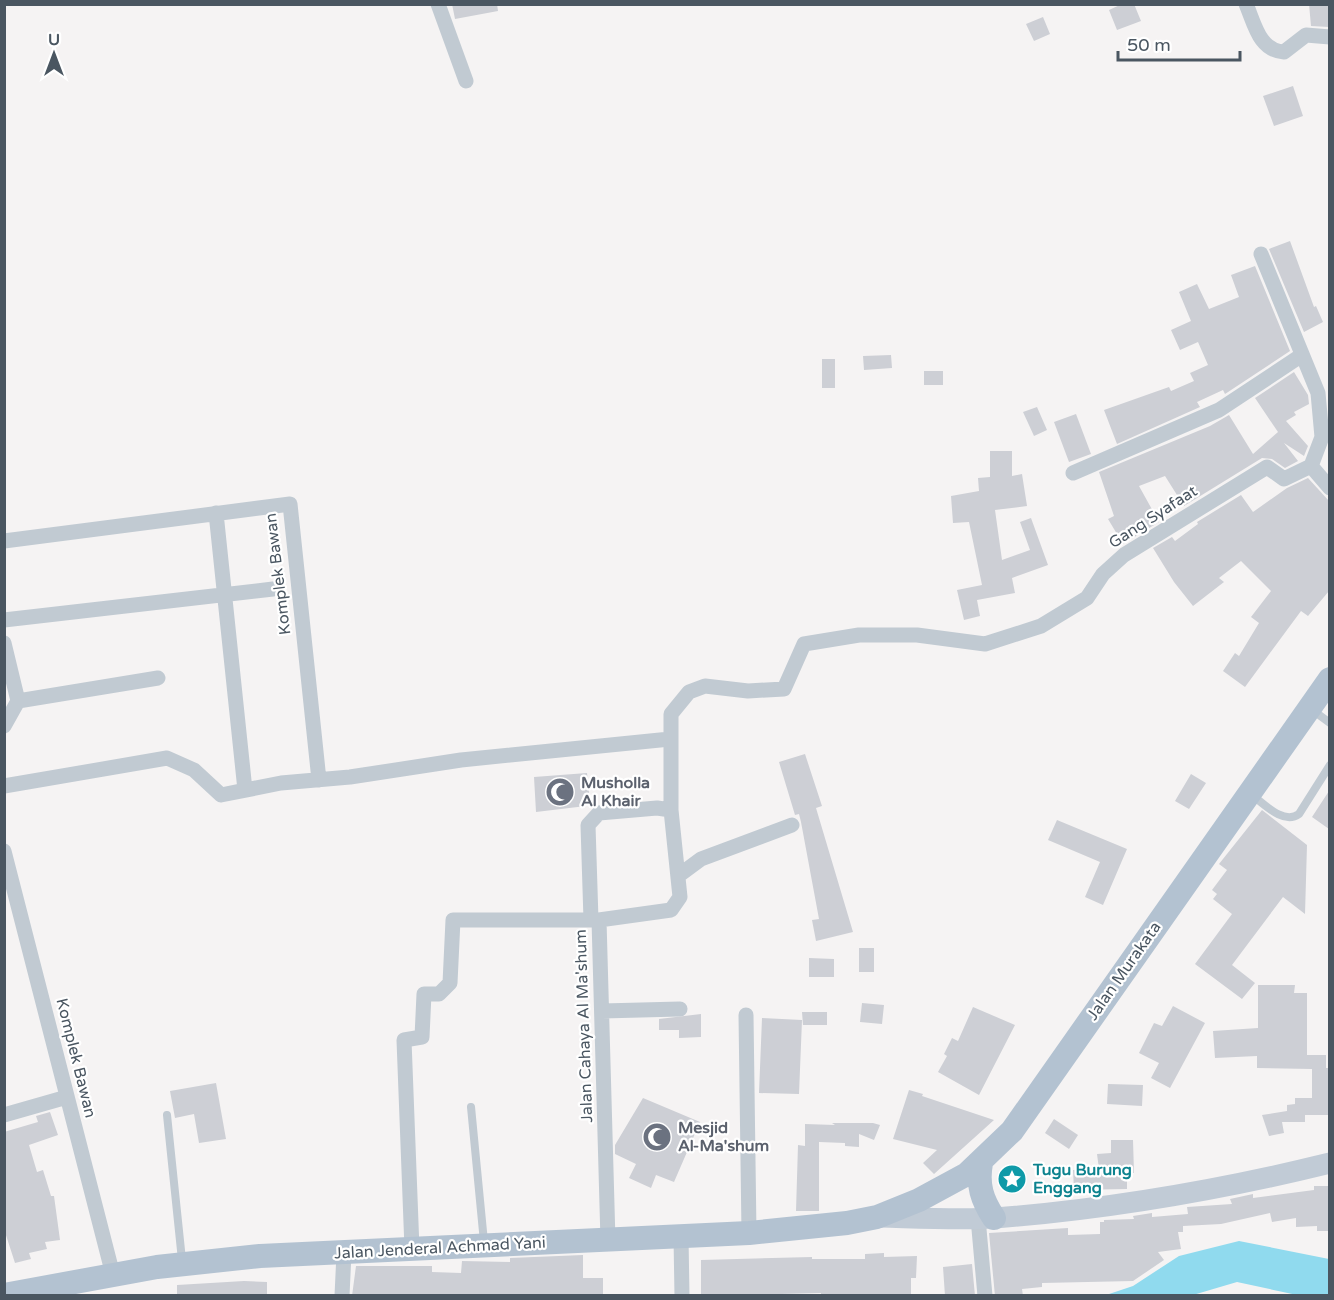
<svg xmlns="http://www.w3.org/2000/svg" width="1334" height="1300" viewBox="0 0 1334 1300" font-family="'Varela Round',sans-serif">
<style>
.water{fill:#90daee}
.building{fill:#cdcfd5}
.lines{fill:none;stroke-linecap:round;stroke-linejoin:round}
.lane{stroke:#c1cad2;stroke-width:8}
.street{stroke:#c1cad2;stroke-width:15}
.secondary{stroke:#c1cbd6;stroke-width:21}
.primary{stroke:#b3c2d1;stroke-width:24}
.labels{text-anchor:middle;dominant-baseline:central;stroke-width:4.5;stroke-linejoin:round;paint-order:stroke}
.street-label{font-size:16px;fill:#4a5661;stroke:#fff}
.worship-label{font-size:16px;font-weight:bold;fill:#5b616d;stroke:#fff;text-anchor:start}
.culture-label{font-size:16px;font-weight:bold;fill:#0d838f;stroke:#fff;text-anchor:start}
</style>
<rect width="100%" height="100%" fill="#f5f3f3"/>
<path class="water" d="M1239 1241 1329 1259V1295H1297L1237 1282 1193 1295H1106L1133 1286 1179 1256Z"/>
<path class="building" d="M452 4H497L498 11 455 19Z
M1122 4H1134L1141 21 1117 30 1109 10Z
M1309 4H1329V27L1311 26Z
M1043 17 1050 34 1034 41 1026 24Z
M1293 86 1303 116 1274 126 1263 96Z
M1290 241 1314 307 1316 306 1323 322 1304 332 1269 249Z
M1255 266 1290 351 1225 394 1223 390 1197 402 1200 407 1117 444 1104 410 1169 387 1171 391 1194 381 1190 373 1208 365 1198 342 1180 350 1171 330 1191 321 1179 292 1197 284 1209 309 1239 297 1231 275Z
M891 355 892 368 864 370 863 356Z
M822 359H835V388H822Z
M924 371H943V385H924Z
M1294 372 1308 395 1309 404 1294 412 1296 415 1286 421 1308 446 1304 456 1284 443 1298 461 1285 468 1272 459 1262 458 1184 506 1165 476 1139 486 1159 522 1123 544 1108 519 1114 516 1099 472 1210 426 1229 415 1253 454 1278 432 1255 398Z
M1037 407 1047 430 1034 436 1023 412Z
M1076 414 1091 454 1069 462 1054 422Z
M990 451H1012V476L1022 474 1027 506 995 510 1002 560 1030 550 1020 522 1031 518 1048 565 1012 578 1015 593 977 600 980 616 964 620 957 590 982 585 969 522 953 523 951 496 979 491 978 478 990 477Z
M1308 478 1329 501V591L1308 616 1301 611 1245 687 1223 671 1235 653 1239 656 1259 623 1251 617 1271 591 1241 561 1219 578 1224 582 1193 606 1174 582 1153 548 1172 537 1175 541 1198 524 1197 522 1241 495 1253 512 1287 488Z
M805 754 822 806 816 808 853 932 816 941 812 920 819 919 801 822 799 814 795 815 779 762Z
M587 773 590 802H585L586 806 536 812 534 777Z
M1191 774 1206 783 1189 809 1175 801Z
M1329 791V829L1312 817Z
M1262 810 1307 845 1305 914 1283 897 1232 965 1255 983 1242 999 1195 964 1232 914 1213 899 1217 894 1212 890 1227 870 1219 864Z
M1057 820 1127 849 1103 905 1085 897 1100 862 1048 840Z
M859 948H874V972H859Z
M809 958 834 959V977H809Z
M1258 985H1295L1294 993H1307V1055H1326V1068H1329V1115H1305V1122H1282L1284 1133 1269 1136 1262 1115 1287 1111V1105L1295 1104V1098H1312V1069L1257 1068V1056L1215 1058 1213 1031 1258 1028Z
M862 1003 884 1005 882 1024 860 1022Z
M1173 1006 1205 1023 1170 1088 1151 1078 1159 1063 1139 1053 1154 1023 1162 1026Z
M973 1007 1015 1025 979 1095 938 1072 947 1056 944 1054 952 1038 958 1041Z
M802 1012H827V1025H803Z
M701 1014V1037L679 1038V1030H659V1019Z
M762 1018 802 1020 799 1094 759 1093Z
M216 1083 226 1139 199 1143 194 1114 175 1118 170 1091Z
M1108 1084 1143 1085 1142 1106 1107 1104Z
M909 1090 923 1094 922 1096 994 1120 934 1174 923 1163 937 1150 893 1139Z
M643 1098 700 1122 674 1182 656 1175 651 1188 629 1178 636 1164 615 1154V1145Z
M50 1112 58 1135 29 1145 37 1172 43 1170 51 1196H54L60 1240 45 1242 47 1249 29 1253 31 1259 15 1263 4 1229V1132L38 1122 36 1116Z
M1054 1119 1078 1135 1069 1149 1045 1133Z
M832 1123H873L880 1125 874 1140 859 1134V1147L845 1146V1143L819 1142V1211H796L798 1145 805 1146V1124L835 1125Z
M1111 1140H1133L1134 1173H1127V1189L1074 1190 1073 1170 1099 1169 1097 1154 1111 1153Z
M1314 1186H1329V1231H1317V1226L1296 1227V1218L1272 1222 1270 1213 1221 1224 1183 1226V1232H1178L1181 1249 1158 1252 1164 1260 1133 1281 1042 1283V1287L1022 1289 1023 1296H995L989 1233 1068 1228V1235L1100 1234V1222H1104V1220L1134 1219 1133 1216 1152 1213V1217L1188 1214 1187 1207 1232 1204 1230 1199 1253 1194V1198L1314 1190Z
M884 1253V1257L917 1256 916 1278H911V1296H821V1293L701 1296V1260L812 1257V1259H865V1254Z
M583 1255V1278H603V1296H352L356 1266H432V1272L461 1273 462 1261 510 1262V1258Z
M972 1264 975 1296H945L943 1267Z
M244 1281 267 1282V1295L177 1296V1285Z"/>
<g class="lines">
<path class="lane" d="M1311 709 1330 723
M1252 795C1265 805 1284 825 1299 814L1330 765
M471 1107 484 1242
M167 1115 182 1260"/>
<path class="street" d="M438 4 466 81
M1246 4C1255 25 1259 50 1284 52L1306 35 1330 37
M1261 254 1318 393 1322 437 1311 466
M1073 473 1219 410 1302 355
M216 513 245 790
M4 541 290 504 319 780
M4 620 273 589
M4 643 18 701 4 726
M18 701 158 678
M4 786 167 758 194 770 221 795 281 783 350 777 461 760 670 739
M671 810V714L689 692 705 686 748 691 784 689 804 644 859 635H917L985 644 1041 626 1087 598 1103 574 1124 555 1267 467 1284 479 1311 466 1330 488
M4 851 113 1275
M678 876 701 859 792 825
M599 920 608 1241
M602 1011 680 1009
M746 1015 749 1233
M4 1115 67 1097
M978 1218 985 1296
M681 1237 682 1296
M412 1249 404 1040 422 1037 424 994H439L450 983 453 920H599L671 910 680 897 671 810 657 808 599 813 588 825 591 920
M342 1296 344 1253"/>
<path class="secondary" d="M881 1217C919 1218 958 1220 995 1218 1109 1209 1220 1190 1330 1163"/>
<path class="primary" d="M981 1163C977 1185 982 1200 994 1218
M4 1295 157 1267 260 1256 749 1233 847 1223 877 1217 919 1200 967 1174 1012 1131 1330 679"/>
</g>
<defs>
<g id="mosque-disc" transform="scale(1.5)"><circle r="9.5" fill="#6b7280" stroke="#fff"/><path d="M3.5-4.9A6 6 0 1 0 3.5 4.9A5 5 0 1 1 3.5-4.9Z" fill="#fff"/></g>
<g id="sight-disc" transform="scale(1.5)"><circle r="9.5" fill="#0f9aa8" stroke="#fff"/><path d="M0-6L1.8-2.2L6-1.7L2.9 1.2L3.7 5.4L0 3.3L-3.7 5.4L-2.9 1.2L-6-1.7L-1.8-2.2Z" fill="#fff"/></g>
</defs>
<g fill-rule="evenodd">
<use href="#mosque-disc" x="560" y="792"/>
<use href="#mosque-disc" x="657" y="1137"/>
<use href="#sight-disc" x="1012" y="1179"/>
</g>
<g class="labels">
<g class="street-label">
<text transform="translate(1153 517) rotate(-33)">Gang Syafaat</text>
<text transform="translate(278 574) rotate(-97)">Komplek Bawan</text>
<text transform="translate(1124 971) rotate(-55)">Jalan Murakata</text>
<text transform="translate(584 1026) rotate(-92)">Jalan Cahaya Al Ma'shum</text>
<text transform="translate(76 1058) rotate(76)">Komplek Bawan</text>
<text transform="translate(440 1248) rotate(-3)">Jalan Jenderal Achmad Yani</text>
</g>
<g class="worship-label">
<text x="581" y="783">Musholla<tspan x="581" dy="18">Al Khair</tspan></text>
<text x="678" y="1128">Mesjid<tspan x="678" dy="18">Al-Ma'shum</tspan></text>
</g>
<g class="culture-label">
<text x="1033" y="1170">Tugu Burung<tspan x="1033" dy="18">Enggang</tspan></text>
</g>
</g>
<rect width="1334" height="1300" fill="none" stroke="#4a5661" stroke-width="12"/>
<g transform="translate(54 54)" stroke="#ffffff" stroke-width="4.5" paint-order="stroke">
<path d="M0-4.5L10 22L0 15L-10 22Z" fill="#4a5661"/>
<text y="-9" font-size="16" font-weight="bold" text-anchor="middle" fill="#4a5661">U</text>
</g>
<path d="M1118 51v9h122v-9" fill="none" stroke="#4a5661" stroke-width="3"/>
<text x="1127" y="51" font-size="18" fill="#4a5661" stroke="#ffffff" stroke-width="4.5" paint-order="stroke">50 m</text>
</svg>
